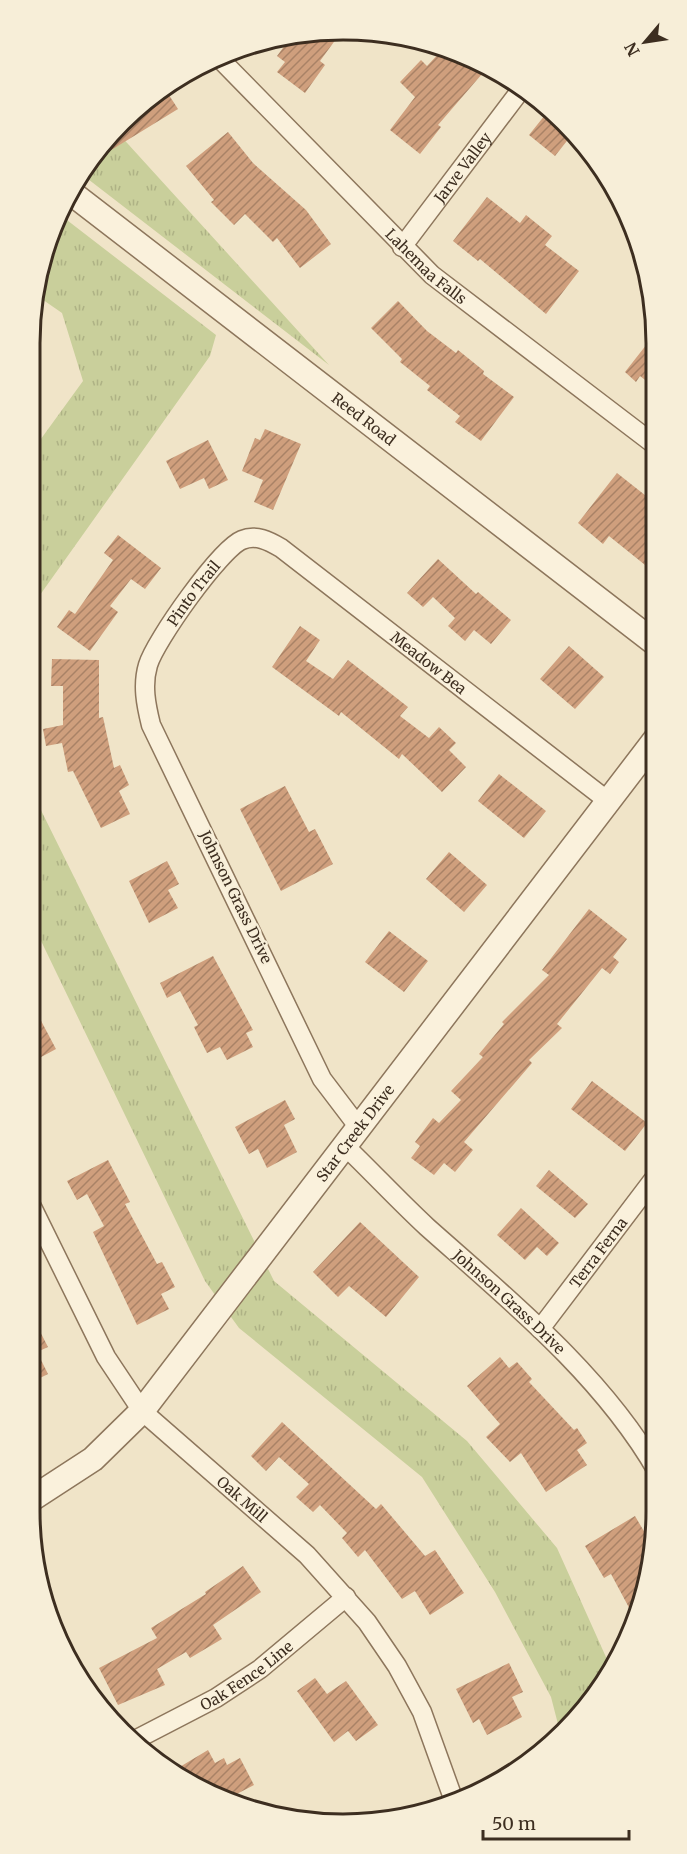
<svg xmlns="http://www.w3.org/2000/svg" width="687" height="1854" viewBox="0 0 687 1854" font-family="Merriweather,serif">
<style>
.grass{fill:url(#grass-tufts)}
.building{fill:url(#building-hatch)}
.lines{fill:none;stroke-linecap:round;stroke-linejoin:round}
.minor-casing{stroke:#8d765c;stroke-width:21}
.tertiary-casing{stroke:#8d765c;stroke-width:27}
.minor{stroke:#faf1dc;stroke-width:18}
.tertiary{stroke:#faf1dc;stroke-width:24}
.labels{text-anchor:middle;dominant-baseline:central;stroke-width:4.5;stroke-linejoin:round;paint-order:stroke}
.street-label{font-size:15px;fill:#3d2e20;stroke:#f7eed8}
.rim{fill:none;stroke:#3d2e20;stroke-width:3}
</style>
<defs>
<pattern id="grass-tufts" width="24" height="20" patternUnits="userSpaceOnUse" patternTransform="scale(1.5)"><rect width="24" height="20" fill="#c9cf9b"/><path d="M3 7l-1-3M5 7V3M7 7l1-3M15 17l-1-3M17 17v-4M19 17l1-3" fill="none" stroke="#aeb285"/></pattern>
<pattern id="building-hatch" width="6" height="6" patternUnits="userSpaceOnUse" patternTransform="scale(1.5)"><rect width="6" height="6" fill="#cf9f7d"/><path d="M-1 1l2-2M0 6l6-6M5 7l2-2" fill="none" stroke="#a98266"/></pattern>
</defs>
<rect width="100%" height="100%" fill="#f0e4c8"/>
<path class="grass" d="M118 133 329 365 84 176 95 152Z
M63 217 216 335 210 356 30 609V454L83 381 62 313 36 295 41 262Z
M30 788 274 1281 467 1441 557 1548 610 1666 592 1701 560 1732 551 1697 495 1592 422 1477 239 1328 205 1281 30 918Z"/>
<path class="building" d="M303 33 339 35 320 61 325 65 305 93 277 72 285 62 277 56 291 37Z
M443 49 469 61 482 74 438 125 441 127 420 154 390 130 415 97 400 82 421 60 427 66Z
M167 92 178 109 108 152 103 145Z
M549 110 574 132 555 156 529 135Z
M228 132 253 163 306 210 331 244 300 268 277 238 273 242 245 214 234 225 211 202 214 200 186 166Z
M487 197 520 223 526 215 552 236 545 245 579 271 546 314 480 259 478 261 453 241Z
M398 301 427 331 456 353 458 350 484 371 483 374 514 397 481 441 455 422 460 416 427 390 430 386 400 362 402 359 371 328Z
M654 335V387L640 376 636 382 625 372Z
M265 429 301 444 273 510 254 502 263 480 242 471 255 438 260 440Z
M208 440 228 480 209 489 204 478 180 489 166 461Z
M617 473 655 503V573L609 536 603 544 578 523Z
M118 535 161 568 145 589 131 579 110 606 118 612 90 651 57 627 69 610 75 614 113 560 104 553Z
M438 559 476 594 478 592 511 620 491 644 474 630 465 641 448 626 455 618 433 597 423 607 407 593Z
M300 626 320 640 306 661 333 679 348 660 408 707 400 716 429 738 439 727 456 743 449 750 466 767 442 792 402 754 399 759 341 712 339 716 272 667Z
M569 646 604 677 575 709 540 679Z
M52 659 99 660V718L103 717 114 768 120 765 129 785 119 791 130 814 101 828 73 771 68 772 62 743 46 746 43 729 63 725V686H51Z
M499 774 546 811 524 838 478 801Z
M285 786 309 832 315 829 333 864 281 891 240 809Z
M449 852 487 885 464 912 426 879Z
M167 861 179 884 168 890 178 908 149 923 129 881Z
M589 909 627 939 613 957 619 962 610 974 602 968 557 1024 562 1028 529 1060 532 1063 464 1142 473 1150 455 1172 444 1163 434 1175 411 1158 420 1146 415 1142 433 1118 439 1123 461 1100 451 1091 483 1057 479 1054 504 1024 502 1022 549 975 542 970Z
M389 931 428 961 404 992 365 962Z
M213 956 253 1030 246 1033 253 1047 227 1060 220 1047 207 1053 194 1027 198 1025 180 991 167 998 160 983Z
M30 1000 56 1049 30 1063Z
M592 1081 647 1123 625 1151 571 1109Z
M285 1100 295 1119 284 1125 297 1152 267 1168 258 1149 249 1154 235 1127Z
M108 1160 130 1202 125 1204 157 1264 162 1262 175 1287 161 1294 169 1309 137 1325 93 1232 104 1226 87 1194 77 1200 67 1181Z
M549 1170 588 1204 575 1218 536 1186Z
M521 1208 559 1243 547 1256 537 1247 525 1260 497 1235Z
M360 1222 419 1277 386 1317 349 1286 338 1297 313 1272Z
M30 1312 48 1347 37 1352 48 1374 30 1383Z
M500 1357 509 1368 517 1362 532 1379 529 1382 574 1430 577 1428 587 1443 577 1450 587 1465 546 1492 521 1453 510 1462 486 1437 500 1424 467 1386Z
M282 1422 376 1509 381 1504 425 1556 435 1550 464 1593 430 1615 415 1591 402 1599 365 1550 358 1557 342 1538 347 1533 320 1505 313 1512 296 1497 309 1484 279 1457 266 1471 251 1456Z
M635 1516 652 1545 646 1592 634 1617 611 1574 604 1578 585 1546Z
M243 1566 261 1592 213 1625 222 1639 190 1658 186 1652 157 1669 165 1685 118 1705 99 1668 157 1638 151 1628 206 1594 205 1592Z
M509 1663 523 1692 512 1697 522 1717 487 1735 479 1719 473 1723 456 1689Z
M315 1678 327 1694 346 1681 378 1725 356 1741 348 1731 334 1742 297 1691Z
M208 1750 215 1763 224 1758 227 1765 240 1758 254 1785 231 1797 187 1782 173 1771Z"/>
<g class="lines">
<g class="minor-casing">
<g id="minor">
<path id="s1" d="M221 60 432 275 655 445"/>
<path id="s2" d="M402 247 523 87"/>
<path id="s3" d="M360 1129 322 1079 151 725C146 705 142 685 148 665 155 641 220 549 242 540 256 534 269 541 281 548L608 801"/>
<path id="s4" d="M346 1147C373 1173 399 1201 427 1227 508 1299 602 1375 657 1471"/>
<path id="s5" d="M30 1203 106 1357 142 1411 307 1555 367 1622 397 1666 422 1712 453 1798"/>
<path id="s6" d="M540 1329 656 1176"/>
<path id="s7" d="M135 1740 216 1698 260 1669 346 1597"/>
</g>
</g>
<g class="tertiary-casing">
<g id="tertiary">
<path id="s8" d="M74 195 655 643"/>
<path id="s9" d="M30 1500 93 1459 142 1411 655 740"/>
</g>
</g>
<use href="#minor" class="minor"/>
<use href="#tertiary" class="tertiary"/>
</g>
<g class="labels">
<g class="street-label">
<text stroke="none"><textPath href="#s2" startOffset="100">Jarve Valley</textPath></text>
<text stroke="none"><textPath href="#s1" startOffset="291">Lahemaa Falls</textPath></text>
<text stroke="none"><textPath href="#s8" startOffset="366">Reed Road</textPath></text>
<text stroke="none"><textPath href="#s3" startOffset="602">Pinto Trail</textPath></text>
<text stroke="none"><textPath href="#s3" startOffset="903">Meadow Bea</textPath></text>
<text transform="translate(236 897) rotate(64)">Johnson Grass Drive</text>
<text stroke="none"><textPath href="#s9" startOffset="494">Star Creek Drive</textPath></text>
<text stroke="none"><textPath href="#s6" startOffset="96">Terra Ferna</textPath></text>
<text stroke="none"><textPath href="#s4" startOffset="225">Johnson Grass Drive</textPath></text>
<text stroke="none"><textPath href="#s5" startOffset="370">Oak Mill</textPath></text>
<text stroke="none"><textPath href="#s7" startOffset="129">Oak Fence Line</textPath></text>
</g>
</g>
<path d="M0 0H687V1854H0ZM343 40H343A303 303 0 0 1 646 343V1511A303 303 0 0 1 343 1814H343A303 303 0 0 1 40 1511V343A303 303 0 0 1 343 40Z" fill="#f7eed8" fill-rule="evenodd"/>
<path class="rim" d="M343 40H343A303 303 0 0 1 646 343V1511A303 303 0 0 1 343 1814H343A303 303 0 0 1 40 1511V343A303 303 0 0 1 343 40Z"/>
<g transform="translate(645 42) rotate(241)" stroke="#f7eed8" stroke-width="4.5" paint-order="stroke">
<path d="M0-4.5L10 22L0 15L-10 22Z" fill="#3d2e20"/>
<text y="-9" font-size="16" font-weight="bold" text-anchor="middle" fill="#3d2e20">N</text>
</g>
<path d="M483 1830v9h146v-9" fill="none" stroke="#3d2e20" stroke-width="3"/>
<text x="492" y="1830" font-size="18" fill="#3d2e20" stroke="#f7eed8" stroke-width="4.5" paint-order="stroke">50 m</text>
</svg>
